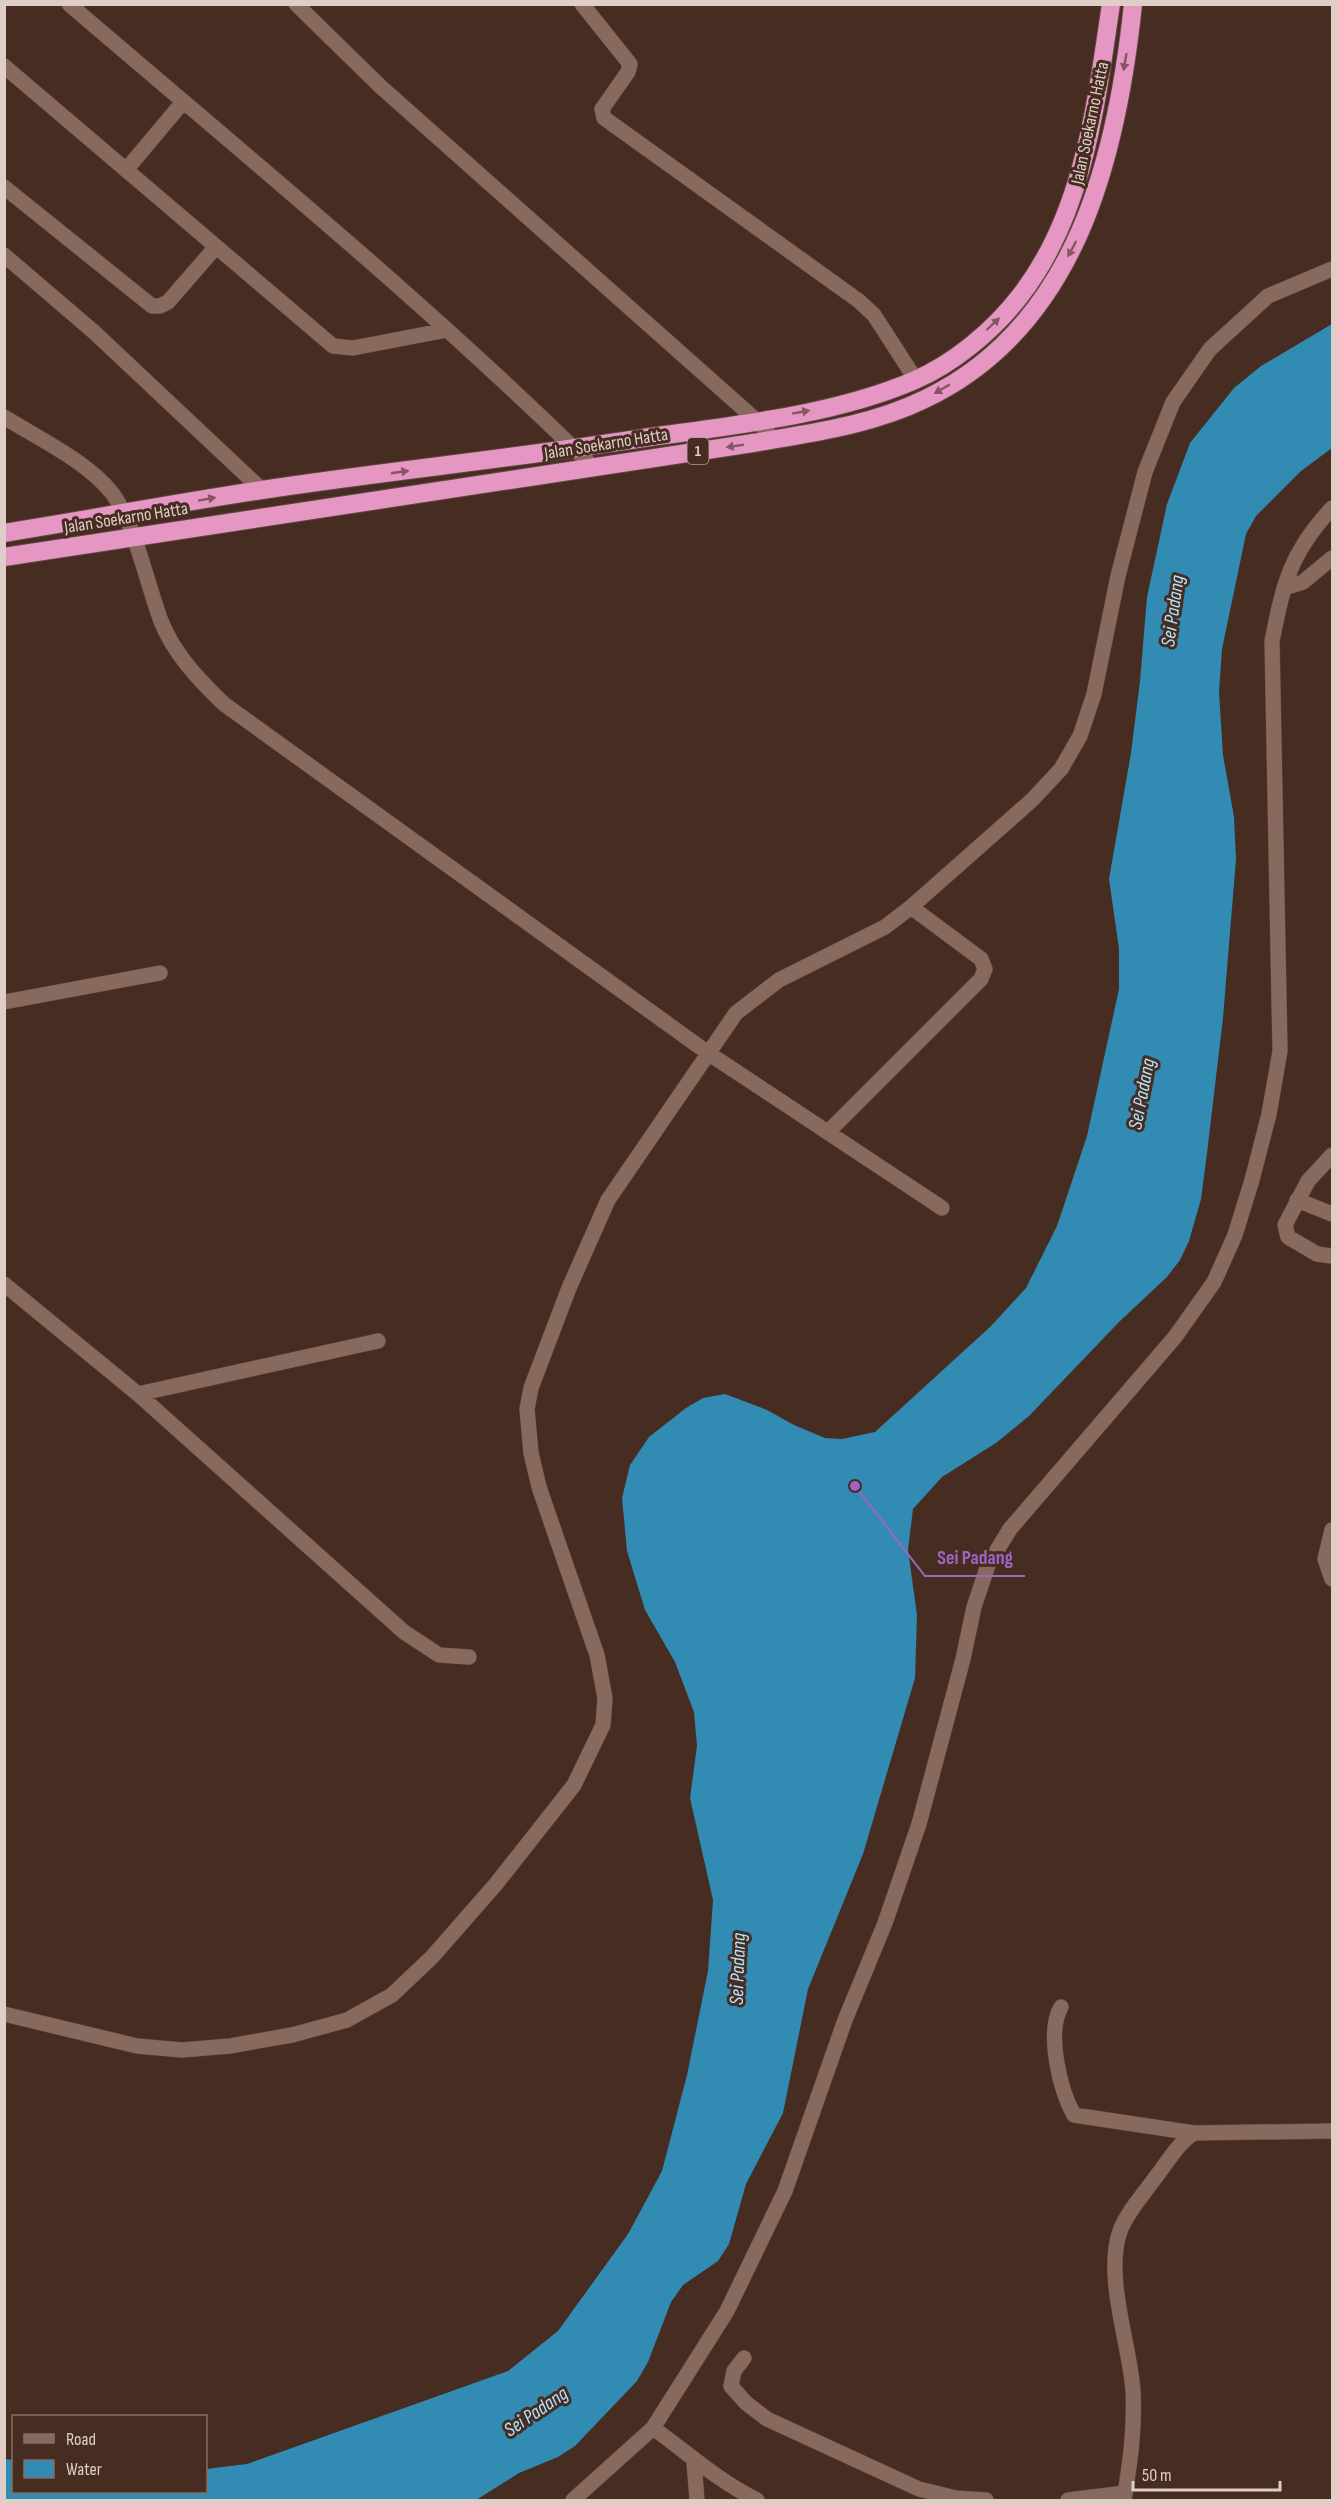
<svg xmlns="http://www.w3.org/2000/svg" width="1337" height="2505" viewBox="0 0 1337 2505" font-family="'Sofia Sans Condensed',sans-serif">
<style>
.water{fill:#318bb3}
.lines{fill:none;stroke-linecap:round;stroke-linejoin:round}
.street-casing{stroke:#5e483f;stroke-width:16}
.secondary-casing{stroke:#5e483f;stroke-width:16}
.highway-casing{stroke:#5e483f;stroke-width:20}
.street{stroke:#88695d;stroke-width:15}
.secondary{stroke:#88695d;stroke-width:15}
.highway{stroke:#e596c2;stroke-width:18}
.oneway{fill:#865662}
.labels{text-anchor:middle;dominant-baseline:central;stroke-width:6;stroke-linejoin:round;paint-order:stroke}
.shield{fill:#472c22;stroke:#b19d96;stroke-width:1.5}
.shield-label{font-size:16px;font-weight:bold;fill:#dfcec7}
.street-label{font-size:18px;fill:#dfcec7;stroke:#472c22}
.water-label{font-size:20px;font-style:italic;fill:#b2e4ff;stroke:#472c22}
.leader{fill:none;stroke:#9e65c2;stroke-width:2}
.callout-dot{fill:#9e65c2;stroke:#472c22;stroke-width:2}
.callout-label{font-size:20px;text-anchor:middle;font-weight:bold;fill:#9e65c2;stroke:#472c22;stroke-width:6;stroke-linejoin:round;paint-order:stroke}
</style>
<rect width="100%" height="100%" fill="#472c22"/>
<path class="water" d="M1332 324V448L1301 471 1256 516 1246 534 1222 649 1219 692 1223 755 1234 817 1236 859 1223 1018 1207 1153 1201 1199 1189 1241 1180 1260 1167 1277 1120 1321 1029 1416 996 1443 942 1477 913 1509 908 1550 917 1615 915 1678 863 1854 808 1989 783 2113 746 2184 729 2244 718 2261 683 2285 671 2302 648 2362 637 2381 575 2446 558 2457 519 2473 476 2500H5V2459L13 2460 14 2492H206V2469L247 2464 508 2371 558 2331 628 2234 662 2171 687 2075 708 1971 713 1900 690 1798 697 1746 694 1712 675 1662 645 1610 627 1551 622 1498 630 1465 649 1437 686 1408 703 1398 725 1394 767 1410 794 1425 825 1438 842 1439 875 1432 990 1327 1026 1288 1057 1226 1087 1136 1119 989V949L1109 879 1131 753 1140 681 1147 597 1167 504 1190 443 1234 388 1261 366Z"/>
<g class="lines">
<g class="street-casing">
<path id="street" d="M69 4C246 156 428 304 594 468
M296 4 381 87 756 420 773 439
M582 4 630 64 628 72 602 109 604 118 859 301 874 315 916 380
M4 66 333 346 353 348 447 330
M126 170 183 102
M4 187 152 306H160L168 302 215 248
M4 255 94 332 262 490
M4 417C38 438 88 462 112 493 135 524 147 584 161 621 174 654 199 680 224 704L708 1053 942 1208
M1284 588 1303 582 1332 558
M4 1002 160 973
M828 1132 981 979 985 969 981 959 911 907
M1332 1155 1308 1181 1285 1225 1288 1237 1317 1254 1332 1256
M1297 1200 1332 1214
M4 1284 138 1394 404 1632 439 1655 469 1657
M138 1394 378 1341
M1332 1530 1325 1559 1332 1579
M1061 2007C1046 2033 1060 2090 1074 2115L1194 2133
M4 2014 137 2046 182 2050 230 2046 292 2035 347 2020 392 1995 432 1957 496 1884 574 1785 603 1725 605 1698 597 1655 539 1487 531 1453 527 1409 531 1388 569 1288 608 1200 736 1013 779 980 885 927 911 907 1032 800 1061 769 1080 736 1094 694 1118 576 1145 472 1173 402 1210 349 1268 296 1332 269
M744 2358 734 2371 731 2386 746 2403 767 2419 919 2489 956 2498 986 2500
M653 2428 727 2311 785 2191 845 2020 885 1923 919 1824 963 1659 974 1607 988 1565 1010 1529 1175 1337 1214 1282 1235 1235 1252 1180 1269 1114 1280 1051 1272 641C1284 582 1290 553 1332 508
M694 2462 697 2500
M573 2500 653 2428C688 2453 718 2481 757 2500
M1068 2500 1125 2493"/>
</g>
<g class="secondary-casing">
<path id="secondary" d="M1124 2500C1130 2463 1135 2429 1133 2391 1130 2344 1104 2277 1120 2231 1127 2212 1143 2195 1155 2178 1167 2163 1178 2143 1194 2133L1332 2131"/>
</g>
<g class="highway-casing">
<path id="highway" d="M4 533C91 519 176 503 262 490 380 472 499 460 617 442 712 427 824 419 913 381 953 364 993 331 1020 296 1084 214 1096 104 1111 4
M4 557 753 443C811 433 872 425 925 399 1076 327 1117 158 1133 4"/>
</g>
<use href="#street" class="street"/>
<use href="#secondary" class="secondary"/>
<use href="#highway" class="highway"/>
</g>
<defs><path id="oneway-solid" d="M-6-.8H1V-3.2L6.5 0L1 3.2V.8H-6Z" transform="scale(1.5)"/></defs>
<g class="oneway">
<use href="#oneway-solid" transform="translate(1125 62) rotate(100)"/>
<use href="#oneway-solid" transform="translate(1072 249) rotate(118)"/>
<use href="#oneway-solid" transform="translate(993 324) rotate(-43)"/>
<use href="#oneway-solid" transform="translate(942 389) rotate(150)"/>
<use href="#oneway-solid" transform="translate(801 412) rotate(-10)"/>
<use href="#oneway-solid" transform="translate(735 446) rotate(171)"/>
<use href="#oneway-solid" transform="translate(400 472) rotate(-8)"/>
<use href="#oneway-solid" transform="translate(207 499) rotate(-10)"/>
</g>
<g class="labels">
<rect class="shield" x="687.5" y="438" width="21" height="26" rx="4.5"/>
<g class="shield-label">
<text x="698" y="451">1</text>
</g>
<g class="street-label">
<text transform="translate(1090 123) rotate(-78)">Jalan Soekarno Hatta</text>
<text transform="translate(606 444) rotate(-9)">Jalan Soekarno Hatta</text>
<text transform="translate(126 518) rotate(-9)">Jalan Soekarno Hatta</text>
</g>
<g class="water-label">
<text transform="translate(1173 611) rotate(-82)">Sei Padang</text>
<text transform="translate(1142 1094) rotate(-79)">Sei Padang</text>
<text transform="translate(738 1969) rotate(-88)">Sei Padang</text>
<text transform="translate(536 2412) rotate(-34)">Sei Padang</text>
</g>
</g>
<path class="leader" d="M855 1486L925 1576H1025"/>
<circle class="callout-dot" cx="855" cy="1486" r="6"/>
<g class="callout-label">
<text x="975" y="1564">Sei Padang</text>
</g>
<rect width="1337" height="2505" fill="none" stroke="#dfcec7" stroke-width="12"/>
<rect x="12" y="2415" width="195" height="78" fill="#472c22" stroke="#846d64" stroke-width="1.5"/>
<rect x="24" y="2434" width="30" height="9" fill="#88695d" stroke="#846d64" stroke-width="1.5"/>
<text x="66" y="2445" font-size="18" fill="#dfcec7">Road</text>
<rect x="24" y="2460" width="30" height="18" fill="#318bb3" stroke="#846d64" stroke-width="1.5"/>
<text x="66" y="2475" font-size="18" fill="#dfcec7">Water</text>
<path d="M1133 2481v9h147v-9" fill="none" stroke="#dfcec7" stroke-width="3"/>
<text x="1142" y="2481" font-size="18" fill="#dfcec7" stroke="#472c22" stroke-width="4.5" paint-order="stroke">50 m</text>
</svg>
